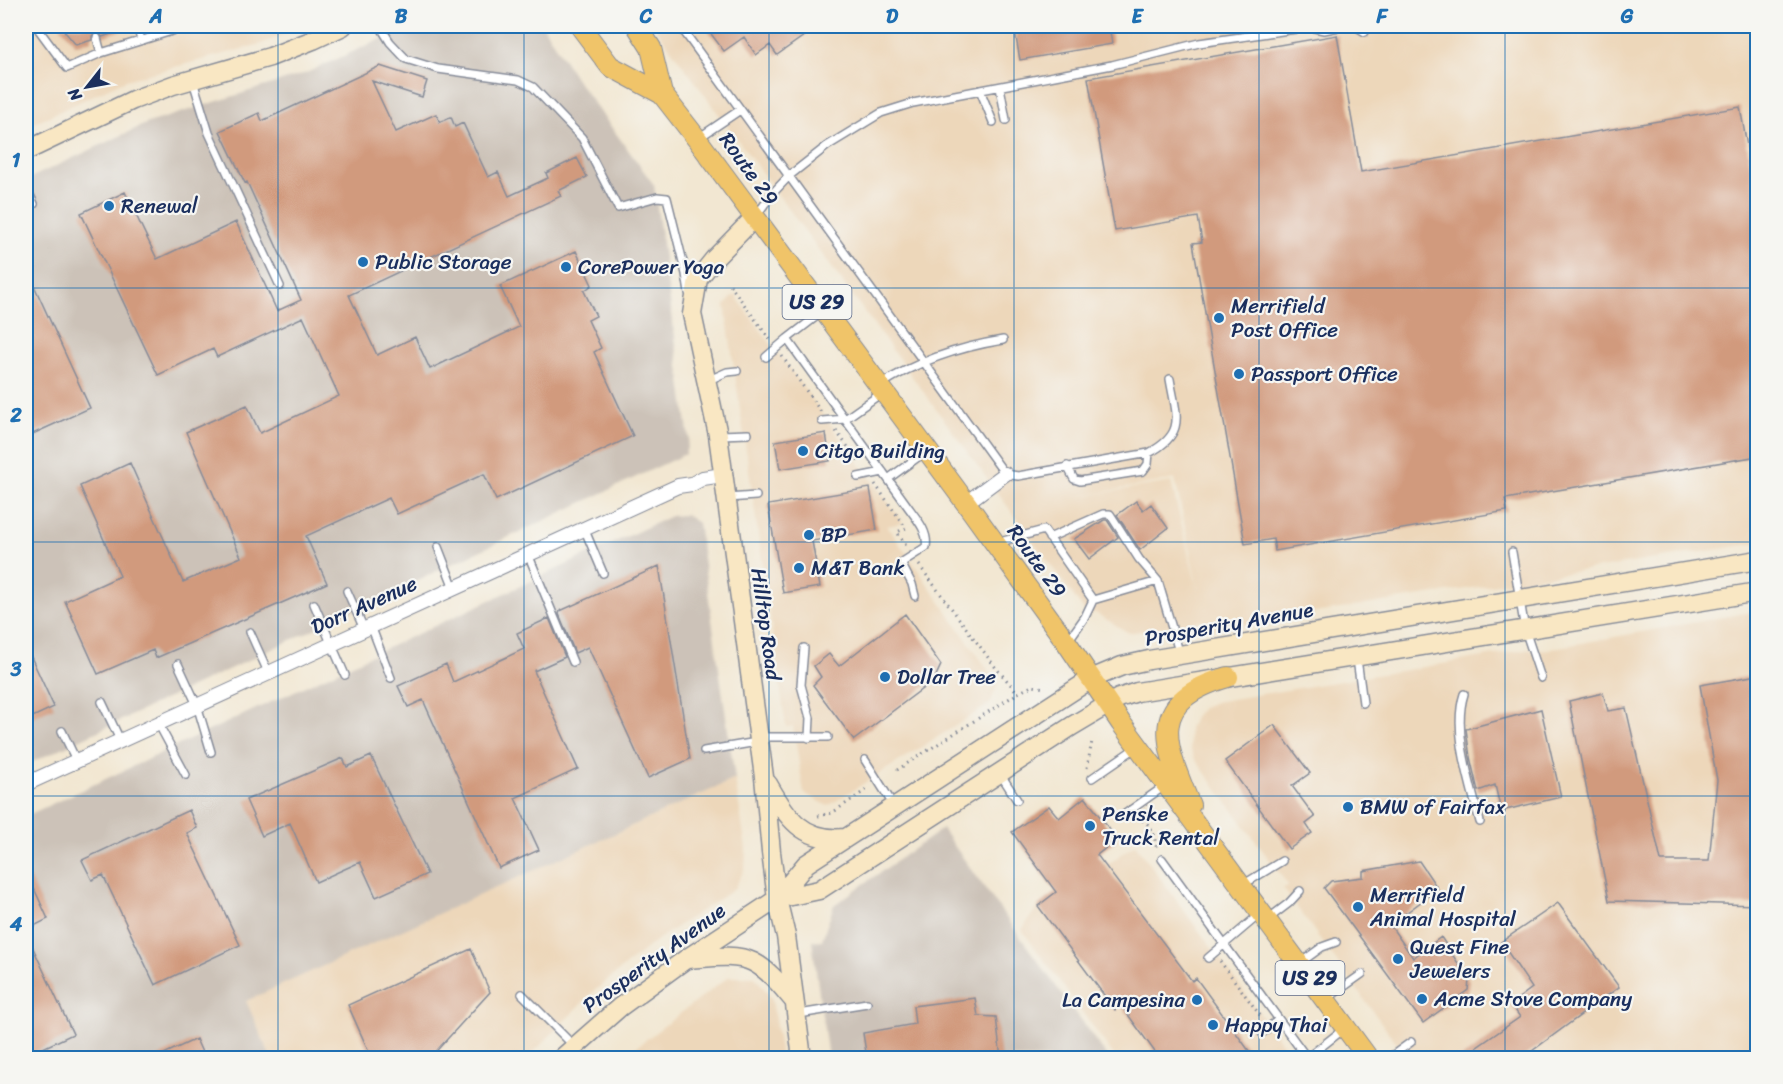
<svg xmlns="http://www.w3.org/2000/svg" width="1783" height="1084" viewBox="0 0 1783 1084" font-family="Sriracha,sans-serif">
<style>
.built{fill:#edd7ba;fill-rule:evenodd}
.industrial{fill:#ccc2b8}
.building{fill:#d19a7d}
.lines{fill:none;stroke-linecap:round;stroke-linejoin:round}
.lane-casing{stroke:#868b98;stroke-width:10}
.street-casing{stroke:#868b98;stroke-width:16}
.secondary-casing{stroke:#868b98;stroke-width:21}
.primary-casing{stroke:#868b98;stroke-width:22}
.path{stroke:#868b98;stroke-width:3;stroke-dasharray:1.5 4.5;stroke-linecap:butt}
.lane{stroke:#fff;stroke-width:7}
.street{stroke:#fff;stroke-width:14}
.secondary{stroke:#f9e7c3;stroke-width:18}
.primary{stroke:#f0c469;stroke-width:20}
.grid{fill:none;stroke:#1f6fb2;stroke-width:1.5;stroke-opacity:0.55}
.poi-dot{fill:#1f6fb2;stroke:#f6f6f2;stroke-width:2}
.labels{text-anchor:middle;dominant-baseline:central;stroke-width:4.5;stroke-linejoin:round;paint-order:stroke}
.shield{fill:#f6f6f2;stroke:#5d6b8a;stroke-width:1.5}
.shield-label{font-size:20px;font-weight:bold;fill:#1b2f5e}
.street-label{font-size:21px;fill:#1b2f5e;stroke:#f6f6f2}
.poi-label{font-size:21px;fill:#1b2f5e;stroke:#f6f6f2;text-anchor:start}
.neatline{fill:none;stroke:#1f6fb2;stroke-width:2}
.grid-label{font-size:20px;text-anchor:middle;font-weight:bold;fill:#1f6fb2}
</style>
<rect width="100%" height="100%" fill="#f6f6f2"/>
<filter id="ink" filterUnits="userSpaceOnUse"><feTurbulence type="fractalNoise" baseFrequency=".0167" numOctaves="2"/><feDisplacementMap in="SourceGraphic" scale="12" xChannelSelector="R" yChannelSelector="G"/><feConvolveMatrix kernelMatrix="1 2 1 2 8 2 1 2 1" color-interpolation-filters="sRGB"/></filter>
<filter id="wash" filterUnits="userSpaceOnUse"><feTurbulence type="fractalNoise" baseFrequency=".008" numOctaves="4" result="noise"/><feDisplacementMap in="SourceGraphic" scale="24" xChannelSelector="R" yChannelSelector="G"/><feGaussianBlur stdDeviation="1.35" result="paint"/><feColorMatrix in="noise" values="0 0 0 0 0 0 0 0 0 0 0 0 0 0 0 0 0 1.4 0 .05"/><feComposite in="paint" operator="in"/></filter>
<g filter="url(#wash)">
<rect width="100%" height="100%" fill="#f2e7d2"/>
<path class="built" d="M26 26H304L261 44 126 80 26 127Z
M654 26H1757V543L1207 630 1204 620 1129 633 1094 612 1089 617ZM1175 479 1200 599 1171 482 1070 498Z
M735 295 903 523 887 526 998 684 990 704 828 806 804 793 793 726 786 727 725 305Z
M1757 611V1058H1407L1283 888 1289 886 1195 759 1190 749 1189 728 1194 718 1202 708 1215 702 1531 649 1532 652Z
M735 779 746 849 745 868 734 889 654 942 592 993 528 1058H271L245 1001Z
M1135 844 1293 1058H1116L1022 930 1038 906 1103 858 1108 864Z
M728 977H755L772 999 781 1058H622Z"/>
<path class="industrial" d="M410 26H543L576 79 654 185 689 439 685 454 26 765V180L148 123 304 74Z
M686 515 698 523 735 779 246 1001 271 1058H26V816L671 516Z
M942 829 1108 1058H828L812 941 822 940 834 905Z"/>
<g id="blocks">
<path class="building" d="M60 26H128V28L102 37 99 33H95L92 36V40L76 45Z
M705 26H818L777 55 770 45 756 55 744 37 724 51Z
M1014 26H1109L1112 44 1020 60Z
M1337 35 1361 172 1740 107 1758 207V456L1505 499 1507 511 1275 551 1273 539 1245 544 1193 243 1202 242 1198 217 1115 231 1088 78Z
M380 66 427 81 422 97 372 81 396 132 436 114 440 122 451 117 455 127 463 123 488 177 498 172 509 196 548 178 546 173 577 158 587 177 558 191 561 196 349 295 377 355 415 337 430 369 519 327 500 286 576 251 592 285 584 291 596 316 588 320 601 348 594 352 633 436 496 500 484 474 397 514 389 498 306 536 327 583 156 658 153 650 98 674 65 601 120 576 80 486 130 463 183 582 241 557 186 432 247 405 260 433 339 396 303 317 217 357 213 349 158 375 81 213 125 192 157 259 236 222 277 311 301 300 247 182 245 183 220 131 259 113 262 121Z
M26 268 90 408 26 437Z
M826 433 830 461 780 469 775 441Z
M870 488 877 530 812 541 820 587 783 593 768 505Z
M1136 501 1143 510 1151 504 1168 528 1140 550 1117 515Z
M1104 520H1107L1118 537 1089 559 1074 539Z
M659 566 690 759 648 778 588 647 575 653 559 614 560 611Z
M905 614 941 665 934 680 854 740 813 685 821 677 814 666 829 654 839 666Z
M549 618 565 657 534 671 578 769 515 798 539 850 499 868 423 700 408 707 398 686 446 664 453 682 524 649 517 633Z
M26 646 54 707 26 720Z
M1758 675V905L1609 901 1569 701 1603 693 1608 711 1626 708 1661 861H1709L1717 780 1700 685Z
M1541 709 1561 797 1501 811 1495 785 1478 791 1470 757 1466 729Z
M1274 725 1310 773 1292 786 1315 817 1306 824 1312 833 1289 849 1225 761Z
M371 756 427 874 376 897 360 862 316 882 290 823 262 836 246 800 343 758 347 767Z
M1085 797 1117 839 1097 855 1192 981 1196 978 1255 1059H1160L1121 1005 1115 1010 1038 906 1056 892 1012 832 1049 806 1059 818Z
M189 810 197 828 187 833 240 945 155 985 103 875 92 880 82 860Z
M1419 861 1438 889 1390 925 1413 958 1441 937 1469 980 1468 990 1423 1023 1324 888 1331 881 1363 877V871Z
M26 871 48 919 26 930Z
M1558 903 1619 987 1521 1059H1460L1520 1017 1511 1004 1532 988 1501 942Z
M26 933 73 1034 26 1056Z
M471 949 490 992 429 1059H372L348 1005Z
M975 998 978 1016 996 1017 1001 1059H867L863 1033 915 1024 913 1006Z
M196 1039 205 1059H153Z"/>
</g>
</g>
<g filter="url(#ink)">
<use href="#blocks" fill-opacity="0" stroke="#868b98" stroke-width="1.5"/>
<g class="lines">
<g class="lane-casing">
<path id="lane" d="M36 26 67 68 101 53 188 26
M137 26 141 40
M380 26 390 42 406 59 438 69 518 80 533 87 582 138 618 208 657 197 667 198 686 274 689 293
M680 26 1005 474 1018 476 1149 453C1187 433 1176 415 1170 379
M1355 26 1365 32
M97 38 101 53
M193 81 209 133 280 286
M1000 87 1006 120
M980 90 993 122
M700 137 740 110
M26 187 34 204
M756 216 772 194 789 176 827 146 881 113 913 103 1112 65 1199 43 1310 27 1324 30 1343 26
M822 312 787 339 906 504C915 517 929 531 926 547L901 563 912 584 915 596
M766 357 787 339
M709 380 727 372 737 371
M880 385C916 362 960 347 1003 340
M822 421 845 419 883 392
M720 435 748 434
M1067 466 1074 479 1080 481 1143 471 1148 464 1149 453
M858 477 883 472
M888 479 925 452
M727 498 756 496
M584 528 603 573
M1049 538 1103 514H1110L1139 559 1158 581
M996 543 1044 530 1093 600
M438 547 454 588
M1512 552 1525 630 1541 678
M528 554 573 662
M347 591 364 629
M314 604 345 675
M371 626 391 678
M250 632 268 672
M1068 641 1085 617 1093 600 1158 581 1180 655
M804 648 801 685 810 718 809 738
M1357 659 1363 703
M178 664 197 705 211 752
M1464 694C1452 731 1471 785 1480 822
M102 702 120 740
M158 723 186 775
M62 731 76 760
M759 737H828
M704 751 757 742
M865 760 894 806
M1001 775 1017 800
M1092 778 1137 747
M1122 816 1166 785
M1162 859 1307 1058
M1244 884 1282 861
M1268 919 1289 903 1300 891
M1208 958 1260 914
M1300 963 1322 947 1336 942
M522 994 573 1045
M1328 998 1362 974
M799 1014 867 1003
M1262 1033 1278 1020
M1307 1058 1345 1028
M1389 1058 1411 1042"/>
</g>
<g class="street-casing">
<path id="street" d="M966 503 1005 474
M26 784 678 486 692 484 703 478 723 475"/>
</g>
<g class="secondary-casing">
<path id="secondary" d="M26 151 133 100 173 85 270 57 313 40 343 26
M754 218 715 258 698 279 692 314 718 435 764 777 771 852 777 899 786 936 802 1058
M768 784C787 818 803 842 845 838
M777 899 819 890 1072 726 1119 698 1137 692 1758 592
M688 959C707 958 735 953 753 962 769 970 782 987 794 1001
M562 1058 620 1007 686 959 777 899 806 864 1091 679 1122 666 1149 660 1758 560"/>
</g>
<g class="primary-casing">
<path id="primary" d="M580 26 610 66 662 94 697 139 966 503 1067 643 1121 723 1368 1058
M637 26 651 48 662 94
M1190 805C1164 742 1146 701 1228 677"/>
</g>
<path class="path" d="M730 285 771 341
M782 356 821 412
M836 431 861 464
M875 484 906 528 897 532 907 547
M919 565 996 668 1018 693 1032 686 1045 688
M1087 768 1092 741
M897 770 1018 693
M818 816 832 813 869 788
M1137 817C1155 827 1153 832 1157 850
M1220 961 1262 1018
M471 1058 472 1057 473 1058"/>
<use href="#lane" class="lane"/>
<use href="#street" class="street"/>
<use href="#secondary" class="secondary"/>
<use href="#primary" class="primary"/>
</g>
</g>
<path class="grid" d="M278 26V1058M524 26V1058M769 26V1058M1014 26V1058M1259 26V1058M1505 26V1058M26 288H1758M26 542H1758M26 796H1758"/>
<g class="poi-dot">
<circle cx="109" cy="206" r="6"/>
<circle cx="363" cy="262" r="6"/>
<circle cx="566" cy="267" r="6"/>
<circle cx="1219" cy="318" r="6"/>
<circle cx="1239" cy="374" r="6"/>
<circle cx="803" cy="451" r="6"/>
<circle cx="809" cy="535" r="6"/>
<circle cx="799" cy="568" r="6"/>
<circle cx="885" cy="677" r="6"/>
<circle cx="1348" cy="807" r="6"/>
<circle cx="1090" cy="826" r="6"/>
<circle cx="1358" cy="907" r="6"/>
<circle cx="1398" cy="959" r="6"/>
<circle cx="1422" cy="999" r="6"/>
<circle cx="1197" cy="1000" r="6"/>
<circle cx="1213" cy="1025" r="6"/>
</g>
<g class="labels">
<g class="shield">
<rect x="782.5" y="285" width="69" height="34" rx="4.5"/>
<rect x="1275.5" y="961" width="69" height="34" rx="4.5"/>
</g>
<g class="shield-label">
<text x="817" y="302">US 29</text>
<text x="1310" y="978">US 29</text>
</g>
<g class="street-label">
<text transform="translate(749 169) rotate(54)">Route 29</text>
<text transform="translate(1037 561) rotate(54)">Route 29</text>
<text transform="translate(364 605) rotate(-24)">Dorr Avenue</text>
<text transform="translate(766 624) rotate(82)">Hilltop Road</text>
<text transform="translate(1229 624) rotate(-10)">Prosperity Avenue</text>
<text transform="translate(654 958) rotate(-36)">Prosperity Avenue</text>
</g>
<g class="poi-label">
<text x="121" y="206">Renewal</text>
<text x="375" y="262">Public Storage</text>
<text x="578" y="267">CorePower Yoga</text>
<text x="1231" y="306">Merrifield<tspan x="1231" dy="24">Post Office</tspan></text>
<text x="1251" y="374">Passport Office</text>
<text x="815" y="451">Citgo Building</text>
<text x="821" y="535">BP</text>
<text x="811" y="568">M&amp;T Bank</text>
<text x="897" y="677">Dollar Tree</text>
<text x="1360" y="807">BMW of Fairfax</text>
<text x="1102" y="814">Penske<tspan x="1102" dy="24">Truck Rental</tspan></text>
<text x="1370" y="895">Merrifield<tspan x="1370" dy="24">Animal Hospital</tspan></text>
<text x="1410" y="947">Quest Fine<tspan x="1410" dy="24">Jewelers</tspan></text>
<text x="1434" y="999">Acme Stove Company</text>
<text x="1185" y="1000" text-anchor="end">La Campesina</text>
<text x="1225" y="1025">Happy Thai</text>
</g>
</g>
<rect width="1783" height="1084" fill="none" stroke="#f6f6f2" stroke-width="66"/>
<g transform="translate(87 87) rotate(239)" stroke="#f6f6f2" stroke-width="4.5" paint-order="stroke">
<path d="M0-4.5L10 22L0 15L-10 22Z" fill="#1b2f5e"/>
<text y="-9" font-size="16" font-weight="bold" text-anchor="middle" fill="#1b2f5e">N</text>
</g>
<rect x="33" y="33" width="1717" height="1018" class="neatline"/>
<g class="grid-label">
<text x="156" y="23">A</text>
<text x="401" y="23">B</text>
<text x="646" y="23">C</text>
<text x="892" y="23">D</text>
<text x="1137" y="23">E</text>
<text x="1382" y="23">F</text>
<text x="1627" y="23">G</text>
<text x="16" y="167">1</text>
<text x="16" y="422">2</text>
<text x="16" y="676">3</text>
<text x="16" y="931">4</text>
</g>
</svg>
